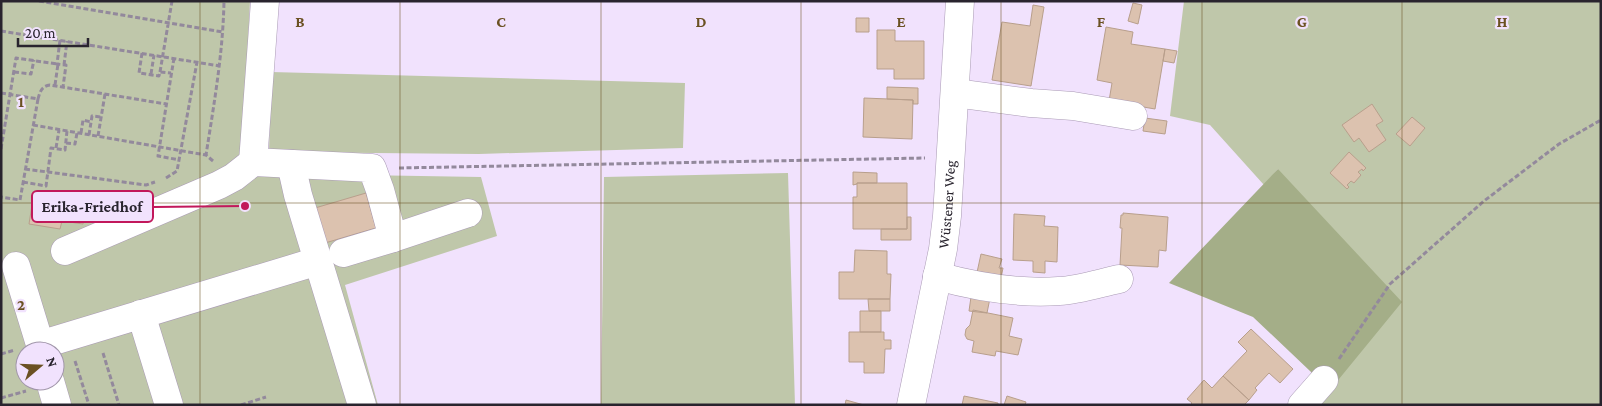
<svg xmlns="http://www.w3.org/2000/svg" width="1602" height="406" viewBox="0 0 1602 406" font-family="'Crimson Pro',serif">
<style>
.green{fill:#bfc7aa;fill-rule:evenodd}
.forest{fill:#a4ae88}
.building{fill:#dcc2af;stroke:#b89f8c}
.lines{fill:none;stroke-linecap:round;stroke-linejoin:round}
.minor-casing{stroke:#aa9bb5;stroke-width:29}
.path{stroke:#93899c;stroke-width:3;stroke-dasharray:5 2.5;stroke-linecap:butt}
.minor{stroke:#fff;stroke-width:28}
.grid{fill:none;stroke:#6b5123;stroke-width:1;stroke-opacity:0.55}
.labels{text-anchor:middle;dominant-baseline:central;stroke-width:4.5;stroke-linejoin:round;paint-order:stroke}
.street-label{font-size:15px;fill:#29242e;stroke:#f1e2fd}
.grid-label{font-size:16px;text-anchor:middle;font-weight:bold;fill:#6b5123;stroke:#f1e2fd;stroke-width:4.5;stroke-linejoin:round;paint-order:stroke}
.leader{fill:none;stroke:#c2185b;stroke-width:2}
.callout-dot{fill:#c2185b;stroke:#f1e2fd;stroke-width:2}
.callout{fill:#f1e2fd;stroke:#c2185b;stroke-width:2}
.callout-label{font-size:16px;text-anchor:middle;font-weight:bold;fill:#29242e}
</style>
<rect width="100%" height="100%" fill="#f1e2fd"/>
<path class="green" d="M1 1H250L242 173 481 177 497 236 345 285 378 405H1ZM25 351H55V381H25Z
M1184 1H1601V405H1317L1278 169 1264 185 1210 125 1170 116Z
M271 72 685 83 683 148 479 154 269 152Z
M788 173 795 405H601L604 177Z"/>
<path class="forest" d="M1278 169 1402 302 1330 390 1253 317 1169 283Z"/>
<path class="building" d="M1133 3 1142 5 1138 24 1128 21Z
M1033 5 1044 7 1031 86 992 80 1002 22 1030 26Z
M856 18H869V32H856Z
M1106 27 1133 32 1131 44 1165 49 1155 109 1109 101 1112 83 1097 80Z
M877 30H895V41H924V79H894V69H877Z
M1165 49 1177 51 1174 63 1163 61Z
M887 87 918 88V104H913V100L887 99Z
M864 98 913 100 912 139 863 137Z
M1372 104 1383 121 1376 125 1386 140 1369 152 1359 138 1354 142 1342 125Z
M1412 117 1425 128 1410 146 1396 134Z
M1145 118 1167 121 1165 134 1143 131Z
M1349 152 1366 168 1363 171 1362 169 1358 172 1361 175 1354 183 1351 181 1347 185 1349 187 1347 189 1330 173Z
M853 172 877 173V183H857V184L853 185Z
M857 183H907V229H853V197H857Z
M366 193 376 228 325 243 315 208Z
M65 199 87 203 83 224 62 221 60 229 29 224 32 205 63 211Z
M1123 213 1168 217 1166 251 1159 250 1158 267 1120 265 1122 228H1120L1121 215H1123Z
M1014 214 1045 216 1044 226 1058 227 1057 262 1045 261V273L1033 272V261L1013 260Z
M907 217H911V240H881V229H907Z
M855 250 887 251V274H891L890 299H839V272H854Z
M981 254 1002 259 999 268H1003L1000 283 976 277Z
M971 297 990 298 987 313 969 311Z
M868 299H890V311H869Z
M973 310 1013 318 1009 336 1022 339 1018 355 996 351 995 356 972 352 974 341 967 339 965 335 966 329 970 325Z
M860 311H881V332H860Z
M1251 329 1293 369 1280 383 1269 373 1255 388 1257 390 1249 400 1223 376 1247 351 1238 342Z
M849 332H884V340H891V349H885L884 373H864V362H849Z
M1223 376 1249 400 1244 405H1190L1192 403 1187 399 1204 380 1212 388Z
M964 396 998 403V405H962Z
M1007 396 1026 402 1025 405H1004Z
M846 400 864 405H845Z"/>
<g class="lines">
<g class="minor-casing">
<g id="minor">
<path d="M955 93 1031 103 1073 106 1133 116"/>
<path d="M253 162 265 1"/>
<path d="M291 164 298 195 362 405"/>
<path d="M393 238 468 213"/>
<path d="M65 251 219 185 234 177 253 162 372 168 380 190 393 238 343 253"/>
<path d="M16 266 42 351"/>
<path d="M937 276C977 287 1017 294 1059 291 1079 290 1100 283 1119 279"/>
<path d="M141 314 169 405"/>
<path d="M40 345 318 261"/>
<path d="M50 381 57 405"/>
<path id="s1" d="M911 405 943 249 947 216 960 1"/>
<path d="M1302 405 1324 380"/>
</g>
</g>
<path class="path" d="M39 1 223 32
M1 31 220 66
M60 40 57 64 66 65 63 87
M142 53 139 73 159 76 160 72 171 73
M174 58 158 156 180 160
M64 65 67 41
M14 72 31 74 34 60
M160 72 172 1
M151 74 154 55
M55 85 58 64
M1 93 38 99 20 200 1 197
M38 99C40 91 42 86 50 85L166 104
M33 125 206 155
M81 133 83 120 91 122
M89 135 92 116 101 117
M98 136 105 94
M66 143 75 144 77 133
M56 148 59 130
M1 149 16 58 57 64
M213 161 206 155C214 104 223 53 224 1
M399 168 925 158
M25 169 146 185 155 182
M166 178 177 171 197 62
M23 182 46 186 51 148 65 150 67 131
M103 353 119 405
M1 354 15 350
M1339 359 1390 284 1484 201 1559 144 1601 120
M75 361 89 405
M1 398 26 391
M241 405 266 397"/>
<use href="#minor" class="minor"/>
</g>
<path class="grid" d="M200 1V405M400 1V405M601 1V405M801 1V405M1001 1V405M1202 1V405M1402 1V405M1 203H1601"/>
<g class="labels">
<g class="street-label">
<text stroke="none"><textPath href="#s1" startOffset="204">Wüstener Weg</textPath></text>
</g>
</g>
<g class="grid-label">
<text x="300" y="27">B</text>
<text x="501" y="27">C</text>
<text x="701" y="27">D</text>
<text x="901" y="27">E</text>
<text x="1101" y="27">F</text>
<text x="1302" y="27">G</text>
<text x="1502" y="27">H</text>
<text x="21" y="107">1</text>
<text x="21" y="310">2</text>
</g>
<path class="leader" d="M245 206L153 207"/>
<circle class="callout-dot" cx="245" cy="206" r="5"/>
<rect class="callout" x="32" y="191" width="121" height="31" rx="5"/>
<g class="callout-label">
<text x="92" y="212">Erika-Friedhof</text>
</g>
<rect width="1602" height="406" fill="none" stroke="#29242e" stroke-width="5"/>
<g transform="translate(40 366) rotate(71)"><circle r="24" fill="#f1e2fd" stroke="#a196aa"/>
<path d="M0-4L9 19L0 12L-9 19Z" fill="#6b5123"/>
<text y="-8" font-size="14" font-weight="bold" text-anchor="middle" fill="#29242e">N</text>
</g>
<path d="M18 38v8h70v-8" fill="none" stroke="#29242e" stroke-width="2.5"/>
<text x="25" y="38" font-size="15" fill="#29242e" stroke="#f1e2fd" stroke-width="4" paint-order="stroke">20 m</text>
</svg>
